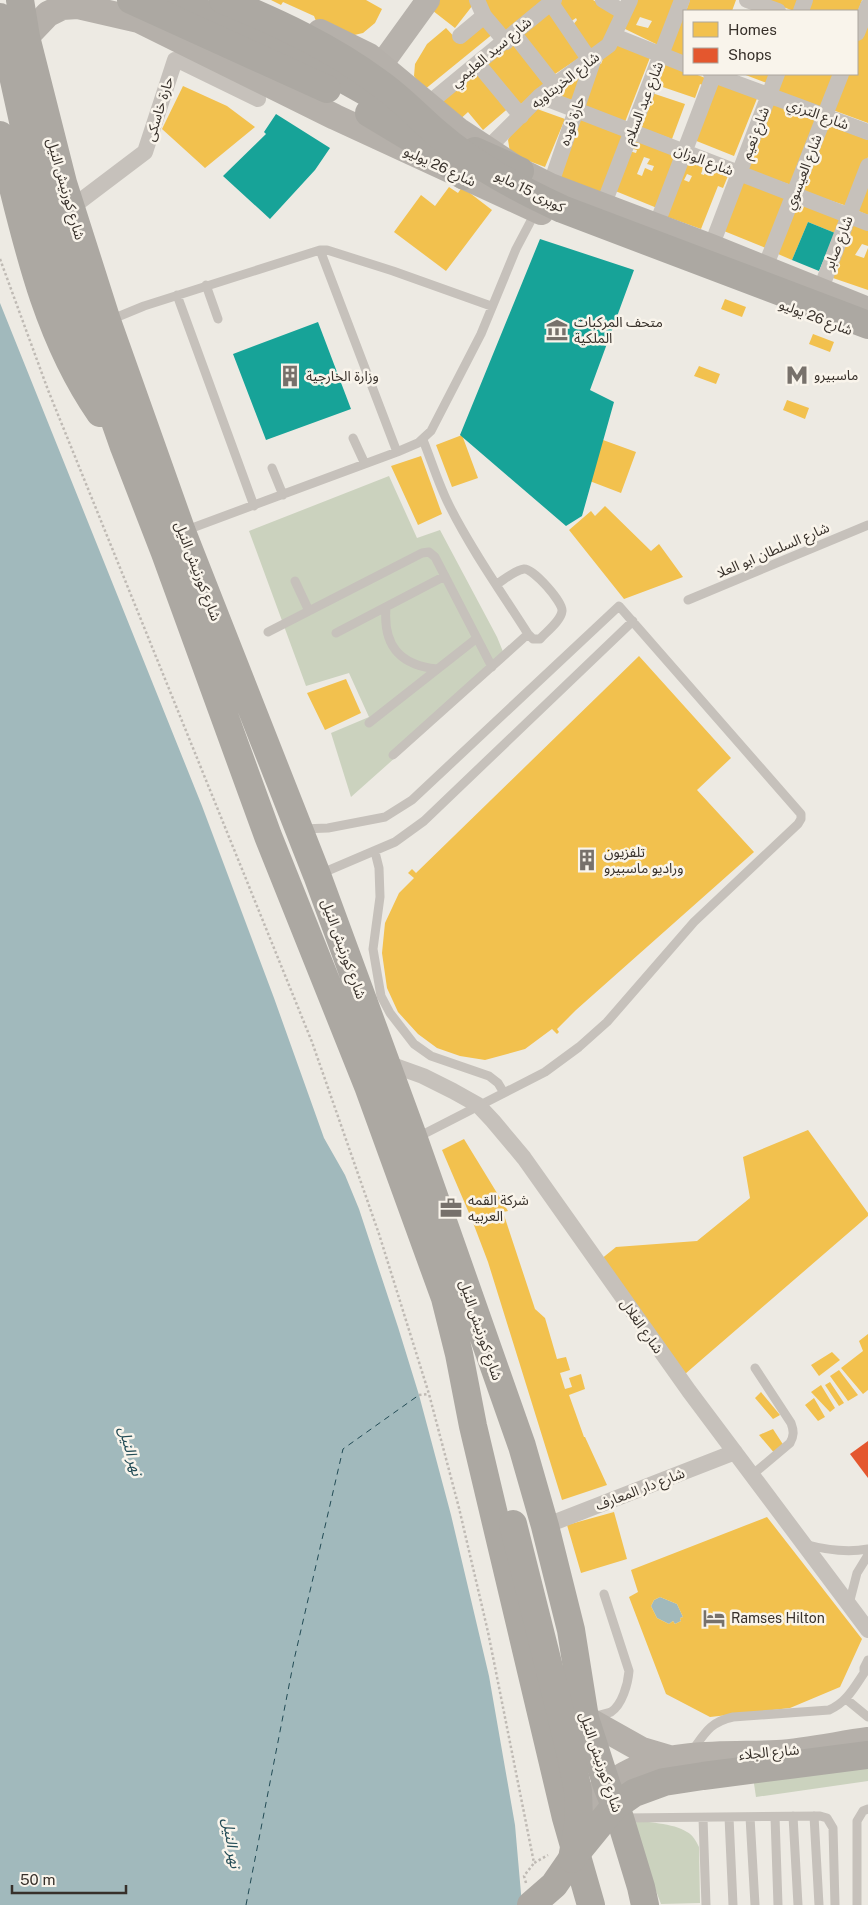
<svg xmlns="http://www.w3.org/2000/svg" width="868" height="1905" viewBox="0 0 868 1905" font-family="'Public Sans','Noto Sans Arabic',sans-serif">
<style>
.green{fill:#cbd2be}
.water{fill:#a1b9bc}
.homes{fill:#f2c14e;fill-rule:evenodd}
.shops{fill:#e4572e}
.public{fill:#17a398}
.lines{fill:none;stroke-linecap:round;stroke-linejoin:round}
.ferry{stroke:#224b55;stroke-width:1;stroke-dasharray:6 5;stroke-linecap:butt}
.path{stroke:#bfbab4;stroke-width:2.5;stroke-dasharray:2.5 2.5;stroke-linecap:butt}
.lane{stroke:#c6c1bb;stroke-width:9}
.street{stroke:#c6c1bb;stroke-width:16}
.secondary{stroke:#b7b2ac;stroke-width:24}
.primary{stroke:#b5b0aa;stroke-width:26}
.highway{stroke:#aca8a2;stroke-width:28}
.highway-bridge{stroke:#aca8a2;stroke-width:28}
.labels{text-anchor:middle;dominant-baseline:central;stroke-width:5;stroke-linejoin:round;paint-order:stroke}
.street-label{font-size:14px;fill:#37302a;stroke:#f9f4eb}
.poi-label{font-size:14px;fill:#37302a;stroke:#f9f4eb;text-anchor:start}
.water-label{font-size:15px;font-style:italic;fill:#224b55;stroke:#f9f4eb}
</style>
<rect width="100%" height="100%" fill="#edeae3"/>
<path class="green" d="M389 476 417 538 440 530 497 637 506 659 351 797 331 733 369 717 349 673 306 686 249 531Z
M868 1761V1781L756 1797 753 1777Z
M629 1820C645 1822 674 1823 687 1832 693 1835 696 1841 699 1847L700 1903 661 1904Z"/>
<path class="water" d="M0 303 202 806 274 998 324 1138 345 1175 359 1209 398 1327 419 1395 451 1515 489 1676 515 1825 522 1905H0Z
M660 1597 677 1604 683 1617 680 1618 681 1621 675 1624 673 1621 669 1624 657 1618 651 1606 654 1600Z"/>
<path class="homes" d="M271 0H366L382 9 375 23 363 33 350 36 316 21 314 16 283 2 281 5Z
M433 0H474L476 1 455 28 428 7Z
M480 0H547L505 35Z
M561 0H593L618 15 613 32 590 54 571 27 577 20 576 18 570 22 556 4Z
M637 0H679L658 45 621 27ZM640 17 652 21 648 28 636 25Z
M690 0H736L732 11H686Z
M764 0H799L794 11Z
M808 0H862L858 11H804Z
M549 10 582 56 552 76 519 33Z
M684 16V57L666 51Z
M484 21 494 33 424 90 414 76 415 64 427 44 446 28 459 42Z
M868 22V123L830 109 844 74H857V38Z
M513 39 548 83 516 108 481 64Z
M617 42 651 55 625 122 585 106 596 62 601 64 607 49Z
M662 62 684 70V74H695L708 79 705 86 700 84 695 98 654 84Z
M585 65 573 101 550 92Z
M478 69 511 106 483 130 468 112 456 123 439 103Z
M743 74H771L767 83Z
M782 74H834L820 108 775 91Z
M713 79 758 96 734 156 684 136Z
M183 86 227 106 255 127 205 168 162 129Z
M649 92 685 104 672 139 636 126Z
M771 103 817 121 794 186 745 169Z
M526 105 565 119 545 167 513 155 510 152 508 140Z
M580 114 627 133 601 195 553 176Z
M824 123 868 140V157L850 207 799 190Z
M635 136 679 152 657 208 608 188 629 151 636 153 637 150 630 148ZM644 157 650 159 647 164 654 166 652 171 645 168 642 176 637 174Z
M688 156 705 163 701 174 704 175 709 163 730 171 723 188 718 186 701 229 662 215ZM687 174 692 176 689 182 684 180Z
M740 176 791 189 768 249 719 229Z
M868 179V215L856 210Z
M449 187 458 193 462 187 492 210 446 271 394 232 421 195 435 206Z
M795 196 843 215 835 233 808 222 792 260 771 251Z
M851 221 868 228V246L862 244 855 255 864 258 868 248V290L833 278Z
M725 299 746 307 742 317 721 309Z
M813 334 834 342 830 352 809 344Z
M699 366 720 374 716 384 694 376Z
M787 400 809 408 805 419 783 410Z
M462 435 478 478 452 487 436 445Z
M603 440 636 452 621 493 587 480Z
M421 456 442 514 418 525 391 466Z
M605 506 651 551 659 544 683 577 624 599 569 530 591 511 595 516Z
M639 656 731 758 697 790 754 852 576 1010 557 1029 559 1032 557 1034 552 1029 525 1049 485 1060 460 1056 437 1048 418 1034 398 1012 387 988 382 953 385 923 399 893 414 878 408 873 412 869 416 873Z
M346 679 361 713 325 730 307 693Z
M808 1130 868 1213V1216L685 1374 600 1260 616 1247 697 1241 750 1198 743 1157Z
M464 1139 508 1211 503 1212 535 1309 545 1318 557 1359 566 1357 570 1370 560 1373 565 1389 572 1387 569 1378 581 1374 585 1389 569 1395 584 1437H585L607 1485 562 1500 488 1262 472 1220 442 1150Z
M868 1334V1390L863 1394 841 1368 863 1351 859 1341Z
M832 1352 840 1360 819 1376 811 1365Z
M839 1370 858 1395 848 1401 830 1376Z
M830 1382 844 1403 839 1406 825 1385Z
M821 1385 835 1408 830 1412 811 1392Z
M761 1392 780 1415 773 1419 755 1398Z
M814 1398 825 1417 818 1421 805 1405Z
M773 1429 784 1446 776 1455 759 1435Z
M614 1512 627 1559 581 1573 567 1525Z
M767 1517 862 1639 840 1687 790 1708 710 1717 666 1694 629 1597 638 1592 631 1570ZM660 1597 677 1604 683 1617 680 1618 681 1621 675 1624 673 1621 669 1624 657 1618 651 1606 654 1600Z"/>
<path class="shops" d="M868 1441V1478L850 1454Z"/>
<path class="public" d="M276 114 330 148 315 170 270 219 223 176 266 134 264 132Z
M808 222 835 233 819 271 792 260Z
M540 239 634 270 590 390 614 402 582 516 566 526 460 435Z
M318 322 351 409 266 440 233 354Z"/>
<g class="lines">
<path class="ferry" d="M246 1905 294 1660 343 1449 419 1395"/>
<path class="path" d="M0 259 48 390 312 1042 379 1234 429 1394 459 1508 488 1632 534 1863 548 1855
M419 1395 429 1394
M526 1883 524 1876 534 1863"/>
<path class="lane" d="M320 250 397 452
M206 285 218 319
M177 295 254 506
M110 320 144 306 320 250H327L393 271 491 306
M353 438 365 464
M423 440C432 462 439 486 450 507 472 551 502 593 528 634L533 639H540C546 632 561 621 562 611 563 602 533 568 524 569 515 570 505 579 497 584
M272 468 283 495
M184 531 397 452 418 443 431 431 481 334 516 249 535 213
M295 581 309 611
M688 600 868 525
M386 608C383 645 399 665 437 669
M268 632 422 553 429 552 435 557 492 667
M336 633 445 576
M369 723 477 638
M393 755 528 634
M302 829 328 828 385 817 412 800 619 606 801 814V819L798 824 694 922 607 1022 579 1047 545 1072 416 1138
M375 852 379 868 380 897 373 949 381 996 390 1013 414 1044 431 1056 489 1076 498 1083 504 1093
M320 874 395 842 424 821 633 621
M752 1475 790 1443C794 1436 794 1431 791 1423L755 1368
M804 1544C826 1550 846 1553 868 1549
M849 1604 857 1573 868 1555
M846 1699 868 1717
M595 1716C600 1715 606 1714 611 1712 622 1705 628 1684 629 1671L604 1594
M692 1751C705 1733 710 1722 733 1717L829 1710C846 1703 854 1688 864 1673V1668L868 1660
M793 1816 798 1905
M814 1816 819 1905
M729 1817 733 1905
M750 1817 755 1905
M775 1817 778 1905
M625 1818 820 1816 827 1818 833 1828 835 1905
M703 1818 706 1905
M857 1905V1821L863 1811 868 1809"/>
<path class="street" d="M477 0 484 16 506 42
M603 0 623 12
M747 0 778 11
M551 3 589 59
M801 11 805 0
M857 33 868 6
M514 34 554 85
M460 36 484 16
M614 36 684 64
M478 64 521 116
M711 74 868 132
M540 96 868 223
M428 104 554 0
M486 150 540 96 609 45 630 0
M550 186 595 55
M603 206 682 0
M71 208 145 152 175 60H178L258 99
M656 226 714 74
M711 247 777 74
M764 270 841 74
M820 291 868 166
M384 1062 423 1076 453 1091 478 1105 493 1121 524 1158 689 1391 868 1630
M545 1526 735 1452"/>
<path class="secondary" d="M381 65 428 0"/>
<path class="primary" d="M320 32 369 56 458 130 520 171 550 186 711 247 868 310
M26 37 48 14 62 7 78 6 139 20 335 117 541 212
M585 1718 642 1750 669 1758
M566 1818C589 1801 611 1779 638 1768 676 1751 735 1755 777 1753 808 1751 838 1744 868 1740"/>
<path class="highway" d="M20 0 26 37 63 183 107 321 182 532 317 875 414 1139 522 1446 545 1526 571 1630 585 1718 607 1786 620 1818 641 1887 645 1905
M175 0 327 70 404 113
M0 17 30 153 47 216 71 296 124 447 165 553 268 836 368 1086 445 1298 459 1354 473 1426 566 1818 591 1905
M369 113 429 149 464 176
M0 135C24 230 43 331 100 413
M475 151 520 171
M531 1905 554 1885 572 1859"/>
<path class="highway-bridge" d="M131 0 327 89
M223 0C277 22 331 47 378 82 400 97 418 117 438 134 475 166 519 189 562 209L868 325
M513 1524 570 1751 578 1791 579 1820 572 1859
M574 1856 614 1807 634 1793 664 1782 703 1776 868 1755"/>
</g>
<defs>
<g id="museum-bare" transform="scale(1.725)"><path d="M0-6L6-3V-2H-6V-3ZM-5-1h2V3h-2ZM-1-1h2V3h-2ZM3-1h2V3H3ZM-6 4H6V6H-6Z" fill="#77716b" stroke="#f9f4eb" stroke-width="2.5" paint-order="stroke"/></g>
<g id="metro-bare" transform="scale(1.725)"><path d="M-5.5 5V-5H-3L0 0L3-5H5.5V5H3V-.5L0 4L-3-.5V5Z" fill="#77716b" stroke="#f9f4eb" stroke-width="2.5" paint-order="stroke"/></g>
<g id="building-bare" transform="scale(1.725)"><path d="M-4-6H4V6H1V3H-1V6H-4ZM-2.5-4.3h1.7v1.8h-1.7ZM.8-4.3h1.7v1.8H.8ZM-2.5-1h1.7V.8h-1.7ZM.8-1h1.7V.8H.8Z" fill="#77716b" stroke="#f9f4eb" stroke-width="2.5" paint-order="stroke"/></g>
<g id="office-bare" transform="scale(1.725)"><path d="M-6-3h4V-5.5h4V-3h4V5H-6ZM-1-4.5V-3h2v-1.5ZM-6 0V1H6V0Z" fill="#77716b" stroke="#f9f4eb" stroke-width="2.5" paint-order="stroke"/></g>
<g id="hotel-bare" transform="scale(1.725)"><path d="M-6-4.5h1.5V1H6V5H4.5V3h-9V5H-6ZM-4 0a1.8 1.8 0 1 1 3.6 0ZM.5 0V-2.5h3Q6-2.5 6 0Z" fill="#77716b" stroke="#f9f4eb" stroke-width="2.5" paint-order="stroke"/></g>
</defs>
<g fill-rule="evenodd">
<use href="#museum-bare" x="557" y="330"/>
<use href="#metro-bare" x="797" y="375"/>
<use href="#building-bare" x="290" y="376"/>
<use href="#building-bare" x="587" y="860"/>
<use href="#office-bare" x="451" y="1208"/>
<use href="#hotel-bare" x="714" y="1618"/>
</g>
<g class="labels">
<g class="street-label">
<text transform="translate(491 52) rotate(-40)">شارع سيد العليمي</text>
<text transform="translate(565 80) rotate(-38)">شارع الخربتاويه</text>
<text transform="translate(643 103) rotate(-69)">شارع عبد السلام</text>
<text transform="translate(159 109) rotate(-73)">حارة خاسكى</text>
<text transform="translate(818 114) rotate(20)">شارع الترزي</text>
<text transform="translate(572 121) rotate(-71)">حارة فوده</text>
<text transform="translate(755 133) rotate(-69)">شارع نعيم</text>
<text transform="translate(704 160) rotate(21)">شارع الوزان</text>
<text transform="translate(440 166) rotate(25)">شارع 26 يوليو</text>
<text transform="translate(803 172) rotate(-69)">شارع العيسوي</text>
<text transform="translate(66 189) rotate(74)">شارع كورنيش النيل</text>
<text transform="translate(530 191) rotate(27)">كوبرى 15 مايو</text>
<text transform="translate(838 243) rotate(-69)">شارع صابر</text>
<text transform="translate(816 317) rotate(21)">شارع 26 يوليو</text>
<text transform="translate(773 550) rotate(-23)">شارع السلطان ابو العلا</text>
<text transform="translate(198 571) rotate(69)">شارع كورنيش النيل</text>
<text transform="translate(344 949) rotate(70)">شارع كورنيش النيل</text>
<text transform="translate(642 1326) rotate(55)">شارع الغلال</text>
<text transform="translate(481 1330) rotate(71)">شارع كورنيش النيل</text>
<text transform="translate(640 1489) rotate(-21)">شارع دار المعارف</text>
<text transform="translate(769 1752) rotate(-5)">شارع الجلاء</text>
<text transform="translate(601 1762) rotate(71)">شارع كورنيش النيل</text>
</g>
<g class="poi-label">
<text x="574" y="322">متحف المركبات<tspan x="574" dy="16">الملكية</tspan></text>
<text x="814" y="375">ماسبيرو</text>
<text x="306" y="376">وزارة الخارجية</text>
<text x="604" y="852">تلفزيون<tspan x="604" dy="16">وراديو ماسبيرو</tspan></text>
<text x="468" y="1200">شركة القمه<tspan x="468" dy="16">العربيه</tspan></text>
<text x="731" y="1618">Ramses Hilton</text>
</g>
<g class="water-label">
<text transform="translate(131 1451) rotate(74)">نهر النيل</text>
<text transform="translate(232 1843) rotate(81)">نهر النيل</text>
</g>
</g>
<rect x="683" y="10" width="175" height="65" fill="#f9f4eb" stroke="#aba69e"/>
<rect x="693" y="22" width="25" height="15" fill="#f2c14e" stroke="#aba69e"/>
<text x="728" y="35" font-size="15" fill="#37302a">Homes</text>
<rect x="693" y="48" width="25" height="15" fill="#e4572e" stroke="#aba69e"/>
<text x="728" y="60" font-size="15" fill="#37302a">Shops</text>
<path d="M12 1885v8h114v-8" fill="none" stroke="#37302a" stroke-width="2.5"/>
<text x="20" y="1885" font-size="15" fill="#37302a" stroke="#f9f4eb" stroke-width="4" paint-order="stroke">50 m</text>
</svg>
